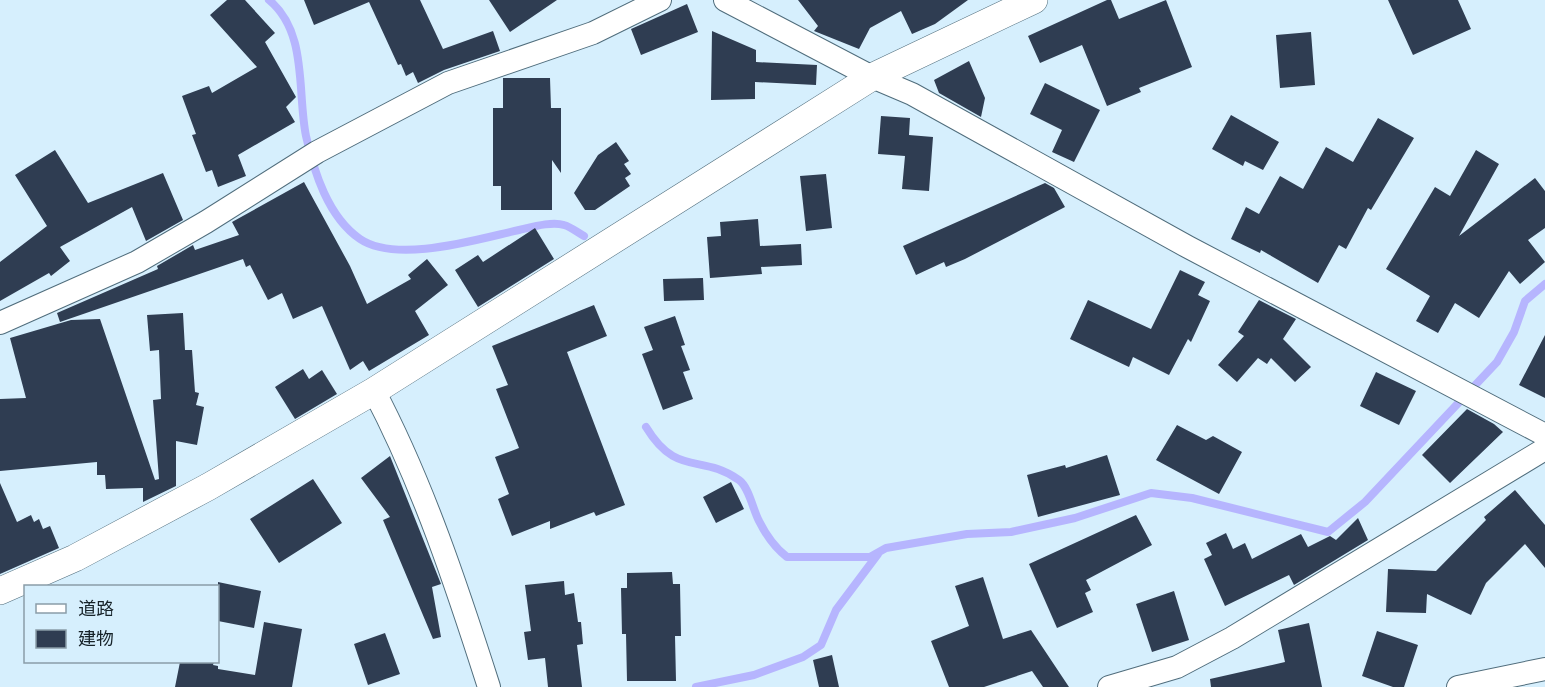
<svg xmlns="http://www.w3.org/2000/svg" width="1545" height="687" viewBox="0 0 1545 687" font-family="Quicksand,'Noto Sans JP',sans-serif">
<style>
.lines{fill:none;stroke-linecap:round;stroke-linejoin:round}
.stream{stroke:#b6b5fe;stroke-width:8}
.building{fill:#2f3d52}
.minor-casing{stroke:#506d7c;stroke-width:24}
.tertiary-casing{stroke:#506d7c;stroke-width:28}
.minor{stroke:#fff;stroke-width:22}
.tertiary{stroke:#fff;stroke-width:27}
</style>
<rect width="100%" height="100%" fill="#d6effd"/>
<g class="lines">
<path class="stream" d="M269 0C308 32 297 92 306 136 314 172 328 217 360 239 397 264 478 239 519 230 532 227 552 221 564 225 571 227 577 232 584 236
M646 427C677 478 701 453 739 480 749 487 753 510 759 521 766 535 775 548 787 557H870L886 548 967 534 1011 532 1075 518 1151 493 1192 498 1328 532 1365 502 1497 362 1514 332 1525 301 1545 284
M696 687 754 675 803 657 821 645 836 610 878 554"/>
</g>
<path class="building" d="M227 0H245L275 33 265 42 296 97 286 107 295 122 238 155 246 176 218 187 212 170 206 172 192 135 196 134 182 96 209 86 212 93 257 67 210 15Z
M304 0H420L443 49 493 31 500 51 444 70 418 83 413 72 406 76 401 64 398 65 369 2 314 25Z
M489 0H557L510 32Z
M798 0H968L935 24 912 34 901 11 870 28 859 49 814 31 818 26Z
M1107 0H1111L1119 19 1166 0 1192 67 1139 88 1141 92 1107 106 1082 45 1040 63 1028 36Z
M1388 0H1458L1471 29 1413 55Z
M687 4 698 32 641 55 631 29Z
M712 31 756 50V62L817 65 816 85 755 82V99L711 100Z
M1311 32 1315 85 1280 88 1276 35Z
M969 61 985 98 981 117 939 93 934 80Z
M503 78H550L551 108H561V173L552 160V210H501V186H493V108H503Z
M1045 83 1100 110 1074 162 1052 152 1062 130 1030 114Z
M1231 115 1279 142 1263 170 1245 161 1243 166 1212 149Z
M881 116 910 118 909 135 933 137 929 191 902 189 905 156 878 154Z
M1378 118 1414 138 1371 210 1368 208 1346 249 1339 245 1318 283 1261 250 1260 253 1231 239 1246 207 1259 214 1280 176 1303 189 1326 147 1353 162Z
M616 142 629 161 624 164 631 174 625 178 630 186 595 210H585L574 193 598 155Z
M55 150 88 203 163 173 183 220 146 241 132 207 60 247 70 261 51 276 49 273 0 301V262L47 226 15 175Z
M1476 150 1499 164 1459 236 1535 178 1545 191V228L1528 240 1545 262 1520 284 1509 271 1479 318 1455 303 1438 333 1416 321 1430 296 1386 269 1435 187 1450 196Z
M826 174 832 228 806 231 800 176Z
M304 182 350 266 367 304 411 279 408 275 427 259 448 285 415 311 429 335 369 371 363 361 350 370 322 306 293 319 282 293 268 300 250 265 246 267 243 259 60 322 57 313 158 269 157 266 193 245 195 250 239 235 232 222Z
M1045 183 1054 188 1065 207 965 259 946 267 944 262 916 275 903 246Z
M758 219 760 246 801 244 802 265 761 267 762 274 710 278 707 237 721 236 720 222Z
M535 228 554 259 478 307 455 270 478 255 483 262Z
M1180 270 1205 282 1198 295 1210 301 1191 342 1188 339 1169 375 1133 357 1129 367 1070 339 1088 300 1151 329Z
M703 278 704 300 664 301 663 279Z
M1259 300 1296 319 1283 339 1311 367 1295 382 1271 358 1267 364 1258 358 1237 382 1218 365 1244 336 1238 332Z
M594 305 607 336 567 352 625 505 596 516 594 512 550 529V521L512 536 498 499 509 494 495 457 519 448 496 389 508 385 492 346Z
M183 313 185 350H192L195 392 199 393 196 405 204 407 197 445 176 441V486L143 502V488L106 489 105 475H97V462L0 471V399L26 398 10 338 71 320 100 319 155 480 159 479 153 400 161 399 159 350 150 351 147 315Z
M675 316 685 345 681 346 690 370 683 372 693 399 663 410 642 354 653 350 644 327Z
M1545 335V398L1519 385Z
M303 369 309 379 322 370 337 394 295 419 275 387Z
M1376 372 1416 391 1399 425 1360 406Z
M1467 409 1494 424 1503 432 1450 483 1422 455Z
M1177 425 1206 440 1213 436 1242 452 1219 494 1156 460Z
M1107 455 1120 495 1038 517 1027 475 1065 465 1066 468Z
M390 456 441 584 432 587 441 637 433 639 383 520 390 517 361 478Z
M313 479 342 523 279 563 250 519Z
M731 482 744 509 716 523 703 497Z
M0 483 17 522 31 515 34 522 39 519 43 529 50 526 59 548 0 574Z
M1515 490 1545 525V568L1525 544 1486 583 1471 615 1427 594 1426 613 1386 612 1388 569 1436 571 1486 520 1484 517Z
M1136 515 1152 545 1086 580 1091 590 1085 593 1093 612 1057 628 1029 564Z
M1358 518 1368 540 1294 585 1289 575 1225 606 1204 559 1212 555 1206 543 1226 533 1233 549 1245 543 1252 559 1301 534 1308 547 1330 536 1336 540Z
M672 572 673 584H680L681 636H675L676 681H627L626 634H622L621 588H627V573Z
M983 577 1003 639 1031 630 1069 687H1043L1032 671 984 687H949L931 641 969 626 955 586Z
M564 581 565 595 574 593 578 622H581L583 644 577 645 582 687H548L545 658 528 660 524 632 531 631 525 585Z
M218 582 261 591 254 628 218 621Z
M1174 591 1189 640 1152 652 1136 604Z
M264 622 302 629 292 687H175L180 662H214L213 665 218 666V669L255 675Z
M1309 623 1322 687H1211L1210 679 1285 662 1278 630Z
M1377 631 1418 645 1404 687H1393L1362 676Z
M385 633 400 674 368 685 354 644Z
M832 655 839 687H819L813 660Z"/>
<g class="lines">
<g class="minor-casing">
<path id="minor" d="M725 0 872 77 912 94 1188 247 1545 435
M0 323 137 262 206 222 317 152 448 83 593 33 660 0
M374 391C423 484 457 587 489 687
M1109 687 1177 667 1232 638 1545 449
M1458 687 1545 669"/>
</g>
<g class="tertiary-casing">
<path id="tertiary" d="M0 591 75 558 208 487 374 391 872 77 1034 0"/>
</g>
<use href="#minor" class="minor"/>
<use href="#tertiary" class="tertiary"/>
</g>
<rect x="24" y="585" width="195" height="78" fill="#d6effd" stroke="#8a9da8" stroke-width="1.5"/>
<rect x="36" y="604" width="30" height="9" fill="#ffffff" stroke="#8a9da8" stroke-width="1.5"/>
<text x="78" y="615" font-size="18" fill="#172329">道路</text>
<rect x="36" y="630" width="30" height="18" fill="#2f3d52" stroke="#8a9da8" stroke-width="1.5"/>
<text x="78" y="645" font-size="18" fill="#172329">建物</text>
</svg>
